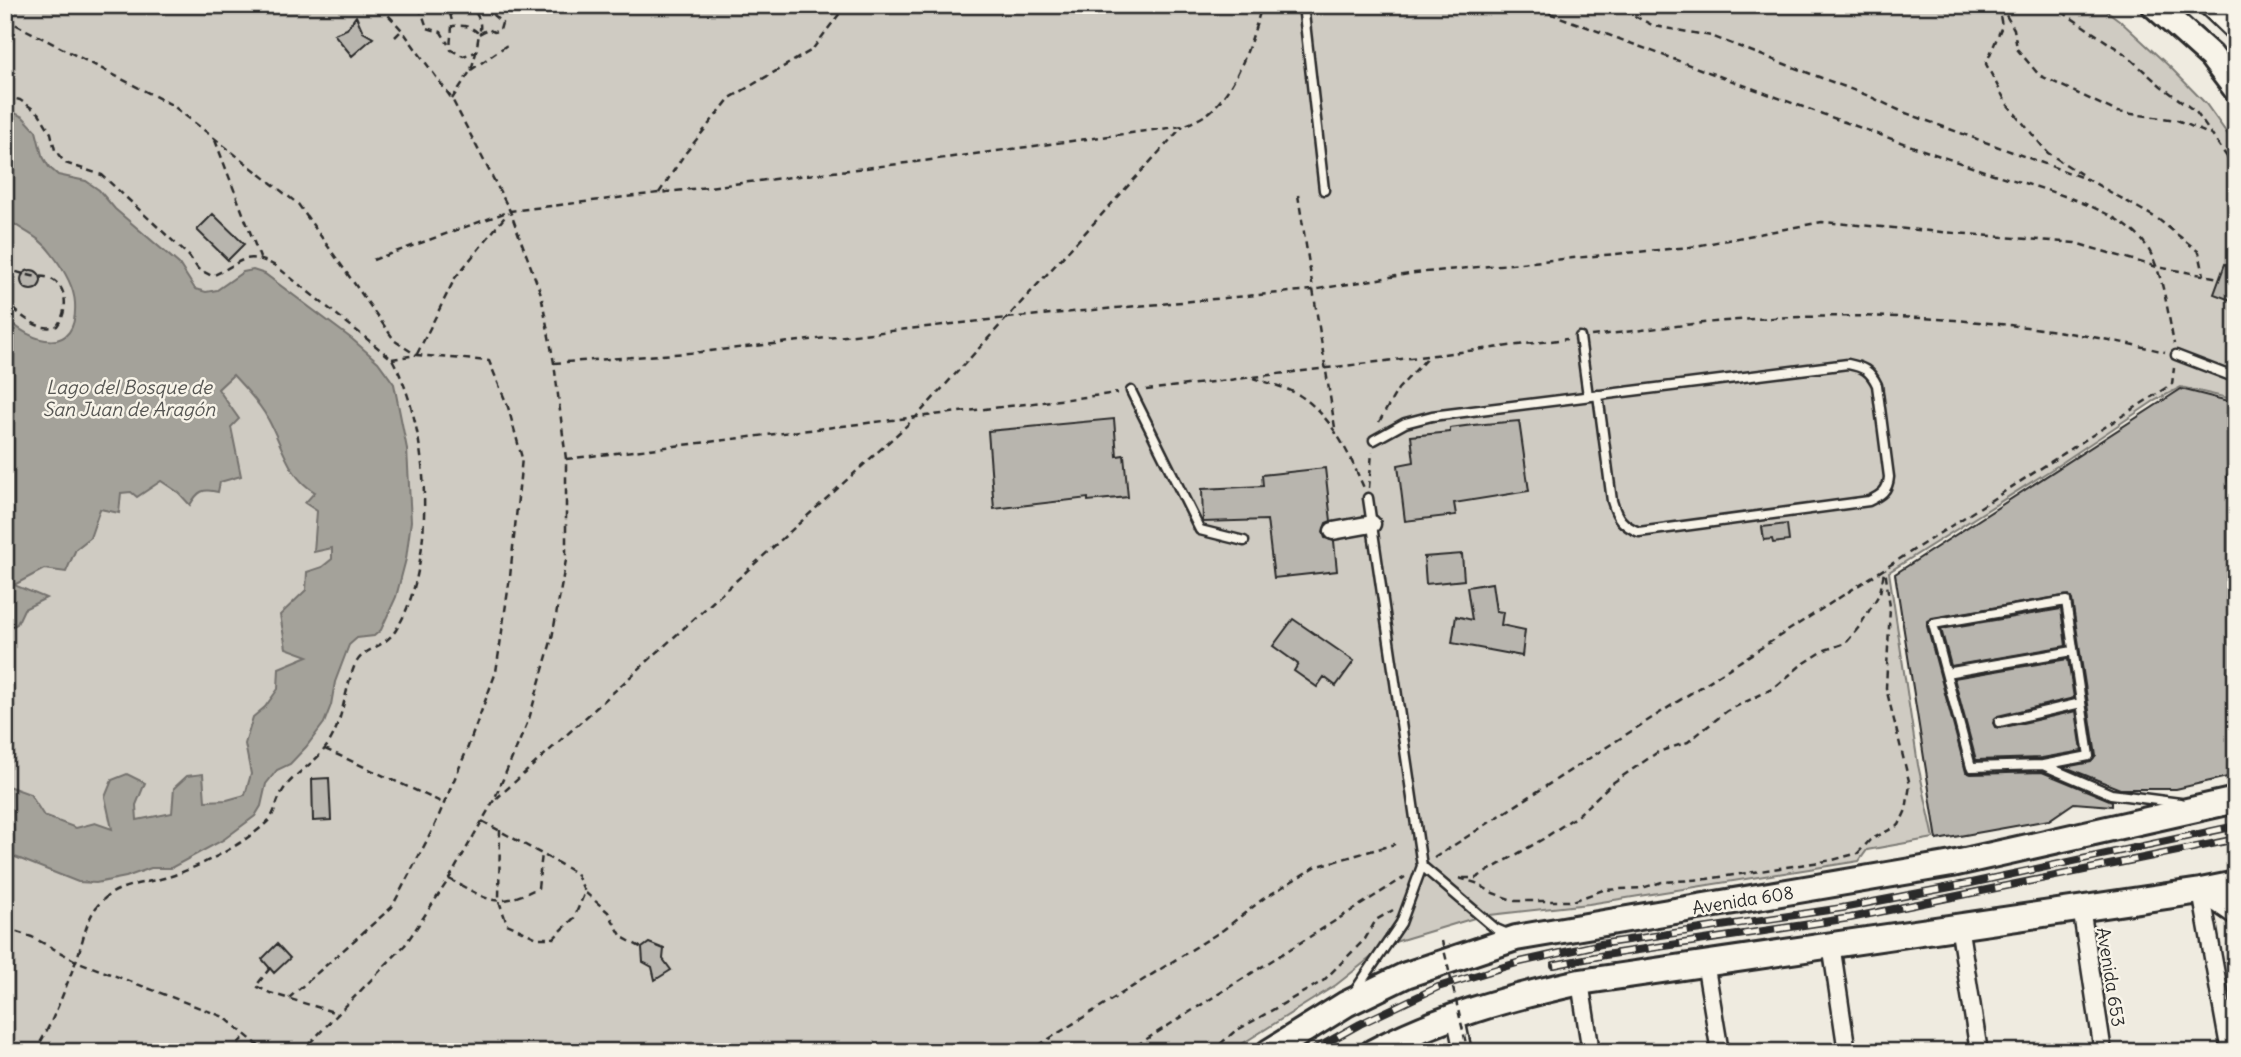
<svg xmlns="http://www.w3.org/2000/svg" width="2241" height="1057" viewBox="0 0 2241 1057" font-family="Delius,sans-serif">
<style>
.green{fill:#cfcbc2;stroke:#7d7b76;stroke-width:2}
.water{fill:#a4a29a;stroke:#74726e;stroke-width:2}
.building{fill:#b8b5ae;stroke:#2b2b2b;stroke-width:2}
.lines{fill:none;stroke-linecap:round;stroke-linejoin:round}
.service-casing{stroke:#2b2b2b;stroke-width:13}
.minor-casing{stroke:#2b2b2b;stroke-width:21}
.tertiary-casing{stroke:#2b2b2b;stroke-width:24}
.primary-casing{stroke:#2b2b2b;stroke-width:30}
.trunk-casing{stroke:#2b2b2b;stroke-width:30}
.path{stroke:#2b2b2b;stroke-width:2.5;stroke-dasharray:7 5;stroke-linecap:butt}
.service{stroke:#f7f3e8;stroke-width:8}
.minor{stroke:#f7f3e8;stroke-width:16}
.tertiary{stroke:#f7f3e8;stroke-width:19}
.primary{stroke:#f7f3e8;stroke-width:24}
.trunk{stroke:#f7f3e8;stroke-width:24}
.rail-casing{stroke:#2b2b2b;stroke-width:8}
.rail{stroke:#f7f3e8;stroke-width:5;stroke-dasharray:16;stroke-linecap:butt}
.path-bridge{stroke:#2b2b2b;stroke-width:2.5;stroke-dasharray:7 5;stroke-linecap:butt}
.labels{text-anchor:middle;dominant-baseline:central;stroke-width:5;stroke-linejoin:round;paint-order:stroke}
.street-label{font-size:18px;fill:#2b2b2b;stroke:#f7f3e8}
.water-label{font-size:19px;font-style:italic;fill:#555552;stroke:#f7f3e8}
</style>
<rect width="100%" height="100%" fill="#efebe0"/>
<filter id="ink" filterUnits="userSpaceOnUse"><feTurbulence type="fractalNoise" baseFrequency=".0143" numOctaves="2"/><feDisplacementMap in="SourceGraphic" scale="14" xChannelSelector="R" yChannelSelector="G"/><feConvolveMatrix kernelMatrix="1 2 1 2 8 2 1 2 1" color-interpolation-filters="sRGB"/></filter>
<g filter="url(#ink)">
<path class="green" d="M5 5H2099L2119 20 2170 67 2206 104 2236 146V400L2181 387 2154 401 2057 466 1889 572 1918 765 1934 838 1867 850 1859 861 1589 904 1481 916 1388 944 1336 985 1229 1052H5Z"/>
<path class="water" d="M5 108 23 117 36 131 42 155 49 167 58 175 86 181 99 190 115 209 179 264 195 289 206 292 217 290 243 272 253 270 265 274 352 339 378 362 394 384 407 449 411 521 406 559 396 597 381 630 374 636 357 638 349 645 335 682 331 705 324 723 306 747 290 764 277 770 266 784 261 806 255 816 223 840 171 868H151L126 877 96 883 78 882 5 853V785L30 794 44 816 76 828 95 823 112 829 105 797 112 780 127 774 145 783 136 805 137 820 172 813 174 788 187 776 203 774 205 801 227 800 245 795 251 774 245 744 253 717 265 707 278 689 279 668 308 656 286 648 280 615 306 590 307 572 322 567 332 559V548L314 552 317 511 305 503 315 492C288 477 282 444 268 419 260 403 245 388 233 375L218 389 239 419 231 427 241 476 220 482 218 492C203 488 198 491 190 505L179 493 161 481 137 497 131 492 121 493 119 513 100 509 90 538 76 549 66 572 44 569 14 585 46 598 24 609 17 624 5 630V317C31 343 78 358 75 303 74 286 62 267 52 254 38 234 22 232 5 217Z"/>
<path class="building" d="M356 16 363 32 373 38 352 56 334 34 347 29Z
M213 214 244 244 228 260 197 230Z
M2225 264 2236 268V302L2214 294Z
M21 280a10 10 0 1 1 20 0a10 10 0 1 1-20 0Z
M2181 389 2236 403V470H2231L2227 475 2230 489 2236 493V775L2176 789H2120L2065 767 2091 762 2096 756 2072 600 2069 595 1932 618 1927 621V626L1966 772 1971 774 2042 772 2112 801V806L2074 803 2049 820 1937 840 1895 574Z
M1114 419 1117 456 1124 455 1128 497 1088 501V498L994 509 988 431Z
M1519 421 1529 491 1454 503 1456 515 1405 521 1398 465 1414 462 1411 436 1450 432V428L1473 425Z
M1325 468 1331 521 1326 523 1323 532 1325 538 1334 541 1337 571 1274 578 1267 520 1203 522 1202 489 1263 486 1262 475Z
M1787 524 1789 541 1773 543 1772 539 1764 540 1762 527Z
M1462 554 1464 580 1426 584 1424 557Z
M1492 583 1496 611 1503 612 1501 625 1525 630 1522 656 1452 643 1456 616 1472 620 1467 587Z
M2061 609 2066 646 1951 666 1941 629Z
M1293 619 1354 661 1336 686 1324 677 1317 687 1294 671 1298 664 1273 646Z
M2068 659 2074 698 1998 716 1993 723 1995 727 2000 728 2076 711 2082 751 2042 758 1976 760 1954 678Z
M329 778 331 820 313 821 312 779Z
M649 943 664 949 663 959 671 970 655 980 652 967 643 962 642 948Z
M277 944 290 958 274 973 262 959Z"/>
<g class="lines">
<g class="service-casing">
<path id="service" d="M1303 5 1324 190
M1580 337 1588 396
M2176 355 2236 378
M1131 391 1200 530 1244 541
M1374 440 1405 423 1432 416 1848 364C1863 367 1870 370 1877 385L1889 477C1888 491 1881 495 1869 501L1639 532C1622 525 1617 518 1612 501L1598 395
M2233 476 2236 487
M1946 673 2073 651
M1999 722 2081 703
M2043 765 2089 756 2066 601 1933 624 1971 767 2043 765 2111 794 2180 803
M1422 866 1496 929 1510 935
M1355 991 1401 923 1422 866 1368 498"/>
</g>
<g class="minor-casing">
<path id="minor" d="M1333 531 1372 524
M2201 891 2230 1052
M2081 907 2103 1052
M1959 925 1979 1052
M1831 944 1847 1052
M1705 962 1720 1052
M1580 982 1591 1052
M1455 1015 1463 1052"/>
</g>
<g class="tertiary-casing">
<path id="tertiary" d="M2201 891 2236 915"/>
</g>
<g class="primary-casing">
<path id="primary" d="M2154 5 2211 56 2236 89
M2212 5 2236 28"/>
</g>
<g class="trunk-casing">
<path id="trunk" d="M1269 1052 1346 1004 1406 975 1516 938 1952 864 2236 800
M1373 1052C1438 1017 1508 998 1580 982L2201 891 2236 884"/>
</g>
<path class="path" d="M412 5 416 9 423 5
M441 5C460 17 448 34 451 50L463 56 476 52 479 34C471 26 465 25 453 26
M466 5C477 10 483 23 479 34
M1527 5C1675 59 1823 116 1972 167 2020 184 2107 201 2141 239 2162 262 2168 314 2174 344
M1613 5 1654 26 1711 36 1869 96 1903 112 2089 180 2158 219 2199 252 2204 275
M1998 5 2002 26 1986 64 2007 104 2048 153 2084 176
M2000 5 2014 29 2017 49 2039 75 2117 112 2177 120 2211 135
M2052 5 2125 54 2161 86 2196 112 2236 170
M416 9 422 13 427 28 441 32 448 44
M5 19 172 105 298 204 395 341 416 355
M479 34 488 29 494 32 500 30 502 23 482 5
M395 37 402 30
M471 70 507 45
M5 96 20 100 39 113 51 133 55 150 65 163 102 175 189 256 198 269 212 276C241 264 243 249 276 266L392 359C430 426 438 563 396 630 383 650 363 646 354 667 343 695 343 727 323 751 311 766 291 776 282 792 275 803 276 815 265 824 242 845 198 868 168 877 148 883 120 884 104 899 86 914 84 940 76 961 65 989 51 1028 34 1052
M452 99 471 70 476 53
M215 140 260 258
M659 193 684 155 730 98 812 50 846 5
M1298 195 1336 434
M373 260 510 211 923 161 1183 126C1193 122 1204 117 1212 110 1239 83 1252 40 1262 5
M5 268C14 271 22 274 32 276 37 277 44 276 49 278 69 286 68 312 57 326 37 333 18 313 5 300
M1591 336C1645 330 1700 322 1754 319 1891 311 2031 320 2165 352
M417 354 455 278 508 213
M554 363 701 352 1007 318 1312 290 1415 273 1690 247 1822 222 2075 243 2157 267 2220 278
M1253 378C1267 383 1286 387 1299 395 1332 416 1349 454 1364 488
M1146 390 1567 339
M1379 422 1398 389 1429 356
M566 459 1118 393
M1369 488 1372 452
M325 749 443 803
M496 799 915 418 1183 126
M482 821 576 873 585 892 574 918 554 938H537L507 924 499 901 500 830
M1434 858 2172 384 2174 368
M1459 878 1476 883 1493 893 1515 901H1573L1603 890 1642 888 1662 882 1707 879 1833 860 1858 853 1870 840 1899 825 1906 810 1910 785 1886 688 1890 607 1885 569
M1463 878H1476L1543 839 1578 815 1611 784 1658 752 1688 742 1727 711 1774 688 1800 666 1825 650 1846 643 1859 627 1880 593 1884 572
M449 879C491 900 492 910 538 888L542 854
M586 893 608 912 622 937 642 948
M5 928 32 937 76 961 224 1017 266 1052
M270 968 256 986 270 993 337 1013
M289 998 392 907 434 827 466 752 496 672 510 577 522 458 508 407 489 361 416 355 392 359
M230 1052 245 1036
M301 1052 405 945 449 879 494 800 529 719 552 638 566 560V459L554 363 541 294 510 211 452 99 402 30 379 5
M1028 1052 1223 930 1263 899 1315 867 1395 844
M1126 1052 1405 877
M1211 1052 1234 1032 1323 981 1365 939 1376 920 1393 910"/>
<use href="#service" class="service"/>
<use href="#minor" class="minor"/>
<use href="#tertiary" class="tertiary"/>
<use href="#primary" class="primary"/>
<use href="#trunk" class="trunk"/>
<g class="rail-casing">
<path id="rail" d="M1554 965 1605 955 1850 918 2236 839
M1310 1052 1360 1024 1438 987 1520 962 1601 944 1842 908 1971 883 2236 826"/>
</g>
<use href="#rail" class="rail"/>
<path class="path-bridge" d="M1442 941 1468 1052"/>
</g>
</g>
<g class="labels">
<g class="street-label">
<text transform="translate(1743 900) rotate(-9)">Avenida 608</text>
<text transform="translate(2111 977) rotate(81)">Avenida 653</text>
</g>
<g class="water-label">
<text x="129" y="387">Lago del Bosque de<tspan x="129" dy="22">San Juan de Aragón</tspan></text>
</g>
</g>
<rect width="2241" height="1057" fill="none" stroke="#f7f3e8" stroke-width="28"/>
<rect x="14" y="14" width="2213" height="1029" fill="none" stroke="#2b2b2b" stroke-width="2.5" filter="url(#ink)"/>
</svg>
